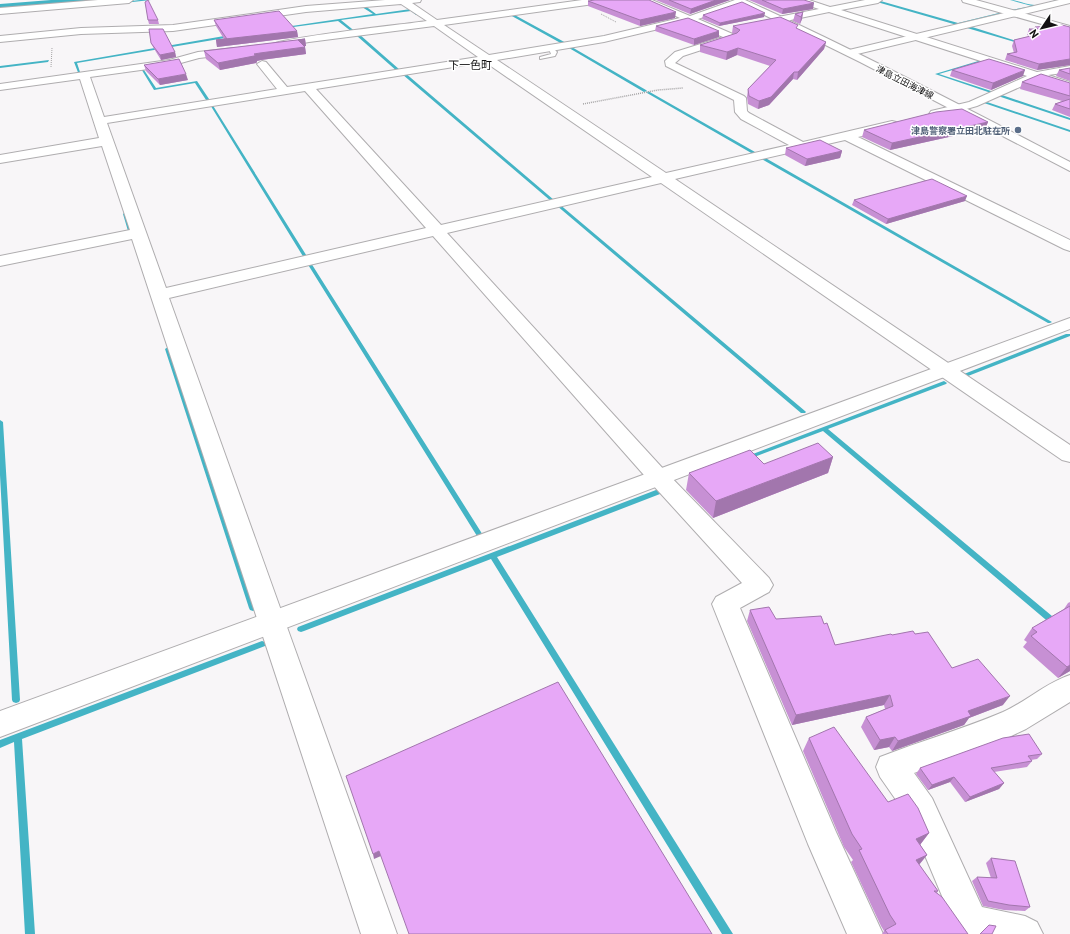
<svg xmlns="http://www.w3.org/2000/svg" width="1070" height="934" viewBox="0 0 1070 934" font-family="'PT Sans','Noto Sans JP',sans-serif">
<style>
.water{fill:#44b4c5}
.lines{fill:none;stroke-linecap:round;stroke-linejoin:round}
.stream{fill:#44b4c5;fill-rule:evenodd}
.service-casing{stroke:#afadaf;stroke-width:2}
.minor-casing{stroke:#afadaf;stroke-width:2}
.tertiary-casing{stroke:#afadaf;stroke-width:2}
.secondary-casing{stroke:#afadaf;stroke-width:2}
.path-far1{stroke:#a5a4a5;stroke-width:1;stroke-dasharray:1 1;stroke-linecap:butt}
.path{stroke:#a5a4a5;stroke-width:1.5;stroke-dasharray:1 1;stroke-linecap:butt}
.service{fill:#fff;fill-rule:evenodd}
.minor{fill:#fff;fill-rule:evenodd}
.tertiary{fill:#fff;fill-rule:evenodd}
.secondary{fill:#fff;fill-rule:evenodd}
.wall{fill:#c790d4}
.shaded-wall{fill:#a276ad}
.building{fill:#e7a8f7;stroke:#a276ad}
.service-dot{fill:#5c6f8a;stroke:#fff;stroke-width:1.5}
.labels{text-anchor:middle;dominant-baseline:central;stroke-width:3;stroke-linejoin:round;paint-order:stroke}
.far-street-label{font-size:9px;fill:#131213;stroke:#fff}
.far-service-label{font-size:9px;font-weight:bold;fill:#4e5e75;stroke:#fff;text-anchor:end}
.far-quarter-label{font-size:11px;fill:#131213;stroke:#fff}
</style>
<rect width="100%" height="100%" fill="#f8f6f8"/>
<path class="water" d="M51 0H114L0 9V4Z"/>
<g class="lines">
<path class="stream" d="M140 0H151L123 3 122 2Z
M877 0 958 23 1007 11 1008 12 957 25 877 2Z
M1010 0C1018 0 1027 5 1035 5 1043 5 1052 0 1060 0L1012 12 1011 10 1032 6Z
M362 5H364L376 14 411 9 418 14 416 15 411 11 341 20 357 33 356 35 338 21 286 28 285 27 373 14 362 7Z
M511 13 568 44V45L566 46 510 15Z
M967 26H969L1023 43 1021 44 967 28Z
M357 34H359L400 70V72H398L357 36Z
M230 35 231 37 77 63 81 75 80 76 79 75 74 62Z
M570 46 646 90 647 91 644 92 569 48Z
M985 59 987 60 939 74 994 92V94L935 74Z
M49 60 48 62 0 68V66Z
M140 67H142L156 88 197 81 211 102 208 103 195 83 154 90Z
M402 72H404L554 200V202H552L402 74Z
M648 91 755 152 756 153 753 154 647 93Z
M999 94 1070 118V120L998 96Z
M984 101 1070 130V132L984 103Z
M209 103 212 104 308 258V259L304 258Z
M760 156H762L1052 322 1050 323H1048L760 158Z
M556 203H558L805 411 806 412 805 413H801L556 205Z
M124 213 127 214 132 231 131 232 128 231 123 214Z
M307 262H309L311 263 481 532 482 534 481 536H477L307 263Z
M1066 334H1070V336L968 376 966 377 963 375 964 374Z
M168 347 171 349 257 608 256 610 253 611 250 610 249 608 165 349Z
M944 381 947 383 946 384 828 429 1058 621 1059 623 1058 625 1055 626 1052 625 823 431 749 459 747 460 744 458 745 457Z
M0 420 3 422 20 700 19 702 16 703 13 702 12 700 0 475Z
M656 490H660L661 492 660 494 497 557 733 934H722L491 559 304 631 301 632 298 631 297 629 298 627Z
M262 641 265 642 266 644 265 646 22 739 35 934H25L14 742 0 748V740Z"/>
<g class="service-casing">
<path id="service" d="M552 47 557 52 555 56 540 59V57L551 54 549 49Z"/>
</g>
<g class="minor-casing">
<path id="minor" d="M98 0H133L129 3 0 14V8Z
M385 0H421L420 2 412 3 437 20 582 0H605L601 3 444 25 489 55 604 36 680 18 641 0H652L690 16 735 0H744L743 3 698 19 735 35 737 37 735 39 683 56 675 63 744 96 746 98 747 111 749 113 803 142 892 121 896 122 898 125 896 128 858 137 1070 240V251L1064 249 845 140 675 179 1070 445V462L1062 460 661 183 447 233 667 473 769 578 773 585 769 592 740 608 836 832 883 934H847L808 844 712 604 716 597 742 583 651 483 433 236 169 298 397 934H361L132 239 0 266V256L130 230 102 146 0 163V155L99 138 80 79 0 90V84L169 60 198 52 234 48 239 51 234 54 199 58 170 66 90 77 104 117 277 89 257 64 262 61 266 62 287 87 478 57 434 26 309 42 276 48 271 45C277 38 407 24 427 21L401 4 306 12 173 31 81 34 0 42V36L81 28 173 25 306 6ZM688 22 723 37 675 52 665 61 666 66 734 100 735 112 741 119 789 145 666 173 497 60 604 42ZM485 62 652 177 441 225 316 89ZM305 91 426 228 166 288 107 123Z
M796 0H809L830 7 865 0H882L878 3 841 10 1037 72 1070 66V72L1048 75 1070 82V89L1038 79 977 106 935 118 931 117 929 114 931 111 969 102 1027 76 829 12 781 22 778 21 776 19 778 17 819 9 797 2Z
M962 0H976L1070 26V32L963 2Z
M1070 675V702L1026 729 988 747 914 773 932 798 982 907 1025 916 1037 922 1043 934H958L910 820 880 777 876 767 880 757C921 741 963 729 1003 712 1027 701 1046 683 1070 675Z"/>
</g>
<g class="tertiary-casing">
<path id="tertiary" d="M1059 0H1070V3L849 56 844 53 849 50Z
M1070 318V329L0 737V711Z"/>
</g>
<g class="secondary-casing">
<path id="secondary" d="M734 0H745C856 50 962 106 1070 162V171L860 62Z"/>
</g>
<path class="path-far1" d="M601 14 616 22
M51 67 52 48"/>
<path class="path" d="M583 104 658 90 683 88"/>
<use href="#service" class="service"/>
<use href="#minor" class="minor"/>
<use href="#tertiary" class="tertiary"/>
<use href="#secondary" class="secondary"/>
</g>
<path class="wall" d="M656 0H730L690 14Z
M749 0H804L813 9 782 14Z
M588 1 675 18 640 26 588 6Z
M803 12 802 19 800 24 793 21 795 14Z
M703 15 764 17 719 26 702 19Z
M148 20H158L159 24H149Z
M214 20 297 31 298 37 217 47 216 40 224 39 216 26Z
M656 26 719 37 694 45 655 31Z
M733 26 797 29 826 42 824 49 797 80 793 79 769 105 758 109 748 104 747 97 748 89 770 66 737 55 726 60 700 52V45L734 34 732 33Z
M1035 27H1070V65L1037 70 1005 60 1007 54 1014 53 1012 46 1014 40 1030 36 1027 35 1029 29H1034Z
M305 39 306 46H304L305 47 306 54 261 60 257 61V62L256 63 220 70 206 59 204 51Z
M151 43 175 52 176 57 161 60 153 47Z
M144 65 188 80 160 85 146 71Z
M1070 68V81L1056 76 1059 70Z
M952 70 1023 76 991 90 950 76Z
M1022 82 1070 83V117L1052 110 1055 104 1062 101 1020 89Z
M988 122 985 129 890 150 862 137 864 130Z
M786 148 842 151 840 158 805 166 785 155Z
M854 200 965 201 886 224 852 205Z
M833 457 828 473 713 518 686 490 689 473 764 464Z
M1070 602V671L1058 678 1023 647 1027 642 1024 640 1032 628 1064 609 1068 603Z
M750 610 776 619 824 624 835 645 892 635 915 634 952 668 1003 705 969 718 964 725 892 751 889 747 874 750 861 727 866 717 885 709 884 705 792 725 747 621Z
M809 738 888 802 929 833 920 845 927 855 919 865 938 891 937 893 968 934H882L884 931 881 926 851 862 853 860 844 847 803 751Z
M1042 754 1037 759 1031 760 1032 761 1027 767 994 772 1004 783 999 789 965 802 950 782 928 790 916 774 920 768Z
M991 858 1030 907 1025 911 1004 910 983 906 972 881 977 877 991 878 986 863Z"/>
<path class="shaded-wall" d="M716 0H730L690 14 691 9Z
M814 3 813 9 782 14 783 9Z
M676 12 675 18 640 26V20Z
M803 12 802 19 800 24 801 17Z
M765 13 764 17 719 26 720 23Z
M297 31 298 37 217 47 216 40Z
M719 31V37L694 45V39Z
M305 39 306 46 299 47 298 40Z
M826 42 824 49 797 80 798 72Z
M305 47 306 54 261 60 257 61V62L256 63 220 70 218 63 260 53Z
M738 48 737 55 726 60 727 52Z
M175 52 176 57 161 60 160 55Z
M1070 59V65L1037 70 1039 64Z
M1025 70 1023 76 991 90 993 83Z
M794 72 793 79 769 105 758 109 759 101Z
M186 74 188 80 160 85 158 79Z
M988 122 985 129 890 150 892 143Z
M842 151 840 158 805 166 807 159Z
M967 196 965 201 886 224 888 219Z
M833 457 828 473 713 518 716 501Z
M1070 665V671L1058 678 1067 667Z
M890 695 884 705 792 725 796 715Z
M1010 696 1003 705 969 718 964 725 892 751 898 741 968 711Z
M895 737 889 747 874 750 880 740Z
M954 777 950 782 928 790 932 785Z
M1004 783 999 789 965 802 970 797Z
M929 833 919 846 916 839Z
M379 851 381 856 374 859 373 854Z
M927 855 917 867 916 860Z"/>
<path class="building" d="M148 0 158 20H148L145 2Z
M595 0H649L676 12 640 20 588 1Z
M669 0H716L691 9Z
M762 0H804L814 3 783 9Z
M742 2 765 13 720 23 703 15Z
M279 11 297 31 216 40 227 39 214 20Z
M803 12 801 17 795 14Z
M780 17 798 25 796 28 826 42 798 72H794L771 97 759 101 749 96 748 89 776 60 738 48 727 52 700 45 737 33 740 30 733 26Z
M688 18 719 31 694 39 656 26Z
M1062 25 1070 27V59L1039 64 1007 54 1017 52 1014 40 1039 34 1029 29H1038L1035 27Z
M149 29H163L175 52 160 55 151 43Z
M305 39 298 40 305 47 260 53 254 54 256 55 254 56 218 63 204 51Z
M179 59 186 74 158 79 144 65Z
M989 59 1025 70 993 83 952 70Z
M1070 68V74L1059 70Z
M1041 74 1070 83V96L1022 82Z
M1070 99V109L1055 104Z
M962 109 988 122 892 143 864 130 936 112Z
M820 140 842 151 807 159 786 148Z
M932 179 967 196 888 219 854 200Z
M818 443 833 457 716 501 689 473 750 450 764 464Z
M1070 606V665L1067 667 1031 636 1037 632 1032 628Z
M769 607 776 619 821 616 824 624 827 623 835 645 891 634 892 635 913 631 915 634 928 632 952 668 978 659 1010 696 968 711 971 716 898 741 895 737 880 740 866 717 893 706 890 695 796 715 750 610Z
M558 682 712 934H409L379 851 373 854 346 776Z
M834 727 888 802 908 794 918 808 929 833 916 839 927 855 916 860 938 891H934L942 897 968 934H888L885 930 896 924 890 915 859 850 862 849 852 834 809 738Z
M1029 734 1042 754 1028 756 1032 761 991 768 1004 783 970 797 954 777 932 785 920 768 1003 738Z
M991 858 1015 861 1030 907 1009 905 988 901 977 877 997 878Z
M989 925 996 926 992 934H980Z"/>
<circle class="service-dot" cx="1018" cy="130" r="4"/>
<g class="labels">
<g class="far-street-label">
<text transform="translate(905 82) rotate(27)">津島立田海津線</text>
</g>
<g class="far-service-label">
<text x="1010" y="130">津島警察署立田北駐在所</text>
</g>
<g class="far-quarter-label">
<text x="470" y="65">下一色町</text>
</g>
</g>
<g transform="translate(1042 28) rotate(235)" stroke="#ffffff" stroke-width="3" paint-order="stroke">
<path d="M0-3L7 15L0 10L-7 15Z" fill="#131213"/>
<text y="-6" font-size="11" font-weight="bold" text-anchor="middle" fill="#131213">N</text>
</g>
</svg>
